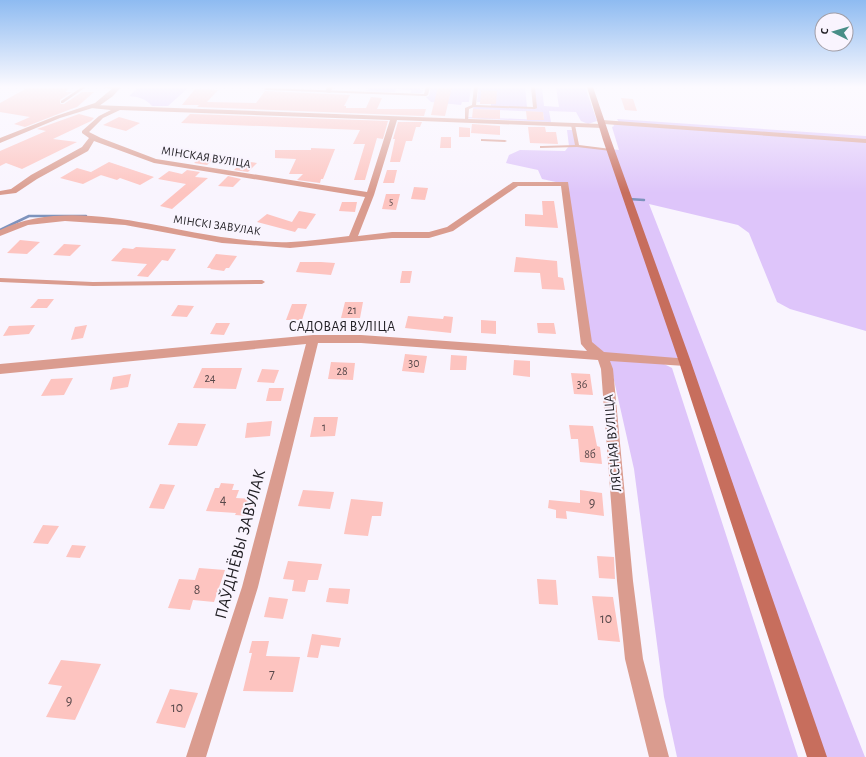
<svg xmlns="http://www.w3.org/2000/svg" width="866" height="757" viewBox="0 0 866 757" font-family="'Alegreya Sans',sans-serif">
<style>
.green{fill:#dec5fa}
.lines{fill:none;stroke-linecap:round;stroke-linejoin:round}
.stream{stroke:#7e93bd;stroke-width:2.5}
.building{fill:#fdc4c0}
.service{fill:#da9c8f;fill-rule:evenodd}
.minor{fill:#da9c8f;fill-rule:evenodd}
.tertiary{fill:#da9c8f;fill-rule:evenodd}
.secondary{fill:#c76e5d;fill-rule:evenodd}
.labels{text-anchor:middle;dominant-baseline:central;stroke-width:4;stroke-linejoin:round;paint-order:stroke}
.far-number-label{font-size:10px;fill:#57484a}
.far-street-label{font-size:12px;fill:#201e23;stroke:#f9f4fe}
.number-label{font-size:12px;fill:#57484a}
.street-label{font-size:14px;fill:#201e23;stroke:#f9f4fe}
.near-number-label{font-size:14px;fill:#57484a}
.near-street-label{font-size:17px;fill:#201e23;stroke:#f9f4fe}
</style>
<rect width="100%" height="100%" fill="#f9f4fe"/>
<path class="green" d="M139 87H189L168 106H152C145 98 138 97 129 96Z
M369 87H420V90H423L422 93H411V90L396 89 395 92 362 91 368 90Z
M431 87H471L469 102H462L461 105 431 102 426 97 429 96Z
M479 87H525L527 107 534 108 533 87H542L544 106 559 107 556 87H585L597 121 588 124 581 121 576 112 549 111 551 122 466 118V117L544 120 543 112 473 109 474 106H491V102H477Z
M617 119 866 136V331L790 309 777 302 749 233 738 225 649 204 865 757H817L685 362 603 357 587 344 565 184 542 179 538 170 506 163 509 155 520 150 565 151 569 146 567 130H574L577 146 619 150 612 127 614 126 613 123 620 124Z
M609 358 662 363 672 368 798 757H677L664 697 634 469Z"/>
<g class="lines">
<path class="stream" d="M629 199 644 200
M0 230 29 216H86"/>
</g>
<path class="building" d="M29 87 70 88 65 92H72L60 100V103L61 104H64L82 92H94L77 107 71 109 25 127 14 124 30 117 0 112V103Z
M438 87H452L445 116 431 115Z
M195 89 218 90 207 102 256 103 265 91 350 95 344 106H346V108H366L371 97 382 98 377 109H426L424 116 197 107 199 105H182Z
M481 90 497 91 496 104H480Z
M621 98 633 99 637 111 625 110Z
M473 109 500 110V119L472 118Z
M526 111 543 112 544 120H527Z
M79 114 94 118 91 121 53 139 77 142 22 169 6 163 0 166V151L46 131 37 129Z
M190 114 388 121 383 139 377 138 365 180H354L365 144H353L360 130 181 123Z
M119 117 140 123 126 131 103 125Z
M398 122H422L420 127H416L412 141H406L400 162H390L395 139H393Z
M472 124 500 126V135L471 133Z
M459 127 470 128V137H459Z
M528 127H545L546 132H556L558 144 530 143Z
M441 137H451V148H440Z
M311 148 335 149 323 179H321L320 183 297 180 303 174H289L296 159 275 158V150H311Z
M202 157 214 159 207 165 194 163Z
M243 161 257 163 248 172 234 170Z
M109 162 154 177 140 185 120 178 117 180 91 172Z
M77 168 101 175 83 184 60 178Z
M187 170 200 172 195 177 208 178 172 209 160 206 186 184 158 179 169 171 182 174Z
M387 170H397L394 183H383Z
M228 176 241 179 233 187 218 186Z
M414 187 428 188 425 200 411 199Z
M386 194H400L396 210 382 209Z
M542 201H554L558 228 525 226V214L543 215Z
M342 202H357L355 212 339 211Z
M299 211 316 214 306 229 298 228 295 232 257 222 267 214 292 222Z
M20 240 40 242 27 254 7 253Z
M64 244 81 245 70 256 53 255Z
M136 247 176 249 168 261 162 260 148 277 137 276 147 264 111 261 123 248 133 249Z
M216 254 237 256 229 268H226L224 271 210 269 211 268H207Z
M516 257 557 261 558 277 563 278 565 290 542 289 540 273 514 272Z
M300 262H321L335 263 331 275 296 272Z
M402 271H412L410 283H400Z
M38 299H54L47 308H30Z
M345 302H363L360 318H341Z
M292 304H307L302 320H286Z
M178 305 194 306 187 317 171 316Z
M408 316 443 319 444 316 453 317 451 333 405 328Z
M481 320 496 321V334L481 333Z
M216 323H230L224 335 210 334Z
M537 323H554L556 334 538 333Z
M35 325 29 334 3 336 9 326Z
M87 325 83 338 71 340 75 327Z
M405 354 427 356 424 373 402 371Z
M451 355 467 356 466 370H450Z
M514 360 530 361V377L513 375Z
M331 362 355 363 353 380 328 379Z
M202 368H242L236 389 193 388Z
M262 369 279 370 274 383 257 382Z
M571 373 590 374 593 395 574 394Z
M131 374 128 387 110 390 113 377Z
M73 378 64 395 41 396 51 379Z
M269 388H284L281 401H266Z
M314 417H338L335 436 310 437Z
M272 421 270 436 245 438 247 423Z
M178 423 206 424 197 446 168 445Z
M569 425 593 426 597 446 600 447 602 464 580 462 578 439H571Z
M221 483 234 484 232 490H239L236 498 255 499 250 516 235 515 236 513 206 511 215 488H219Z
M160 484 175 485 164 509 149 508Z
M303 490 334 492 330 509 298 506Z
M580 490 602 493 604 516 566 511 567 519 556 518V510L548 508 549 500 580 503Z
M351 499 383 502 381 516H372L368 536 344 534Z
M43 525 59 526 48 544 33 543Z
M72 545 86 546 80 558 66 557Z
M597 556 614 557 615 579 599 578Z
M288 561 322 564 318 580H308L305 592 292 591 294 580 283 579Z
M199 568 225 570 214 602 193 600 190 610 168 608 179 579 195 580Z
M537 579 556 580 558 605 539 604Z
M329 588 350 589 348 604 326 602Z
M592 596 613 597 620 642 598 640Z
M269 597 288 599 283 619 264 617Z
M312 634 341 638 339 647 321 645 318 658 307 657Z
M252 641H269L266 656 300 657 293 692 243 691 252 653H249Z
M61 660 101 664 75 720 46 717 62 686 48 684Z
M170 689 198 693 185 728 156 723Z"/>
<g class="lines">
<path class="service" d="M82 87H86L63 103H61V101Z
M104 87H119C116 89 107 89 104 87Z
M426 87H430L428 95 426 96 266 90 264 89 266 88 424 94Z
M474 87H478L476 105 533 107 531 87H535L537 108 535 109 474 107 469 109 468 121 465 122V108L472 105Z
M573 124 575 125 579 145 611 149 613 150 611 151 577 147 540 148V146H542L575 145 571 125Z
M481 139 505 140 507 141 505 142 482 141H481Z
M0 278 93 282 262 280 265 282 262 284 93 286 0 282Z"/>
<path class="minor" d="M327 87H333L330 93 325 92Z
M93 105 601 124 599 122 602 120 866 139V143L604 124 606 126 603 128 397 120 374 195 358 236 392 232H429L447 227 513 182H568L592 342 604 352 689 359 691 362 689 365 685 366 610 361 613 369 633 581 643 659 669 757H649L625 659 617 581 601 369 598 360 361 343H318L258 587 206 757H186L242 587 306 344 0 374V364L313 335H361L587 351 581 344 561 186H518L453 231 429 238H392L290 248 222 243 125 225 65 221 28 225 0 236V230C67 198 152 227 221 237 244 240 269 243 291 242 310 241 330 238 349 236L365 197 154 163 94 141 88 151 37 179 16 193 0 195V191L11 189 31 175 82 147 89 138 82 133V131L99 116 111 110 91 108V106ZM120 110 390 120 367 192 156 159 101 138 89 132 103 118Z"/>
<path class="tertiary" d="M114 87H121L113 96 99 106 60 118 0 143V138L56 116 95 103Z"/>
<path class="secondary" d="M587 87H593L611 140 691 362 827 757H807L679 362 603 140Z"/>
</g>
<linearGradient id="sky" x2="0" y2="1"><stop stop-color="#8ebbf1"/><stop offset="0.45" stop-color="#fcfaff"/><stop offset="1" stop-color="#fcfaff" stop-opacity="0"/></linearGradient>
<rect width="866" height="193" fill="url(#sky)"/>
<g class="labels">
<g class="far-number-label">
<text x="391" y="202">5</text>
</g>
<g class="far-street-label">
<text transform="translate(206 157) rotate(9)">МІНСКАЯ ВУЛІЦА</text>
<text transform="translate(217 225) rotate(8)">МІНСКІ ЗАВУЛАК</text>
</g>
<g class="number-label">
<text x="352" y="310">21</text>
<text x="414" y="363">30</text>
<text x="342" y="371">28</text>
<text x="210" y="378">24</text>
<text x="582" y="384">36</text>
<text x="324" y="427">1</text>
<text x="590" y="454">8б</text>
</g>
<g class="street-label">
<text x="342" y="327">САДОВАЯ ВУЛІЦА</text>
<text transform="translate(613 443) rotate(-95)">ЛЯСНАЯ ВУЛІЦА</text>
</g>
<g class="near-number-label">
<text x="223" y="500">4</text>
<text x="592" y="503">9</text>
<text x="197" y="590">8</text>
<text x="606" y="619">10</text>
<text x="272" y="674">7</text>
<text x="69" y="701">9</text>
<text x="177" y="708">10</text>
</g>
<g class="near-street-label">
<text transform="translate(240 544) rotate(-75)">ПАЎДНЁВЫ ЗАВУЛАК</text>
</g>
</g>
<g transform="translate(834 32) rotate(275)"><circle r="19" fill="#f9f4fe" stroke="#a29ea6"/>
<path d="M0-3L7 15L0 10L-7 15Z" fill="#488e87"/>
<text y="-6" font-size="11" font-weight="bold" text-anchor="middle" fill="#201e23">С</text>
</g>
</svg>
